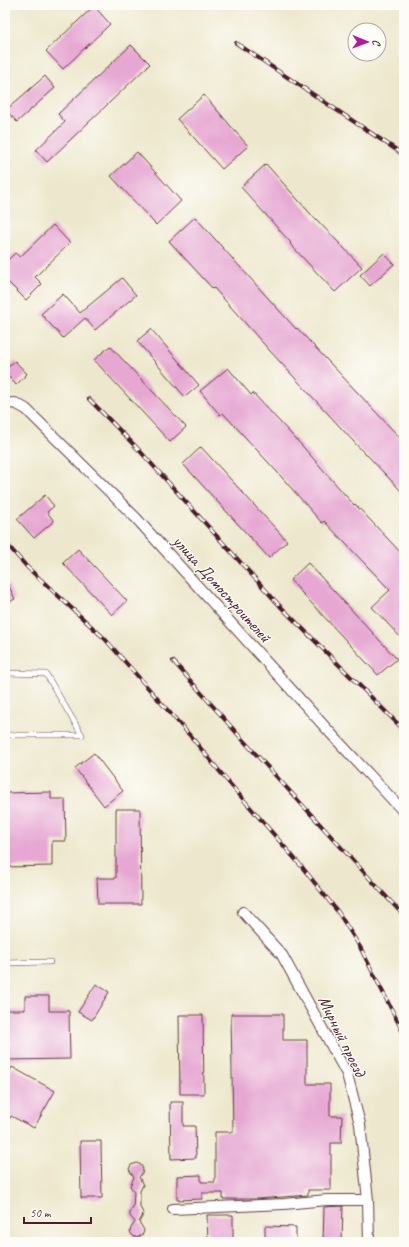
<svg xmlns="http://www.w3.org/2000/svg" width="409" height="1247" viewBox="0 0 409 1247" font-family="Caveat,sans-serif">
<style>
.building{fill:#e6a7d3}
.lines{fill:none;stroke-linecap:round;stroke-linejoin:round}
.service-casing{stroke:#623d43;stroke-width:6}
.minor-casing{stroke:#623d43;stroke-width:12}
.service{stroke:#fff;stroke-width:5}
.minor{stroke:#fff;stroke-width:10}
.rail-casing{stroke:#4a1f2b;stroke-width:4}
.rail{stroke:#fdfcf7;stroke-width:2.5;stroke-dasharray:8;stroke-linecap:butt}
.labels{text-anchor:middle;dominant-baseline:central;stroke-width:3;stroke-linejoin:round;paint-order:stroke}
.street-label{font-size:17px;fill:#4a1f2b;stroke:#fdfcf7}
</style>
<rect width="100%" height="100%" fill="#fdfcf7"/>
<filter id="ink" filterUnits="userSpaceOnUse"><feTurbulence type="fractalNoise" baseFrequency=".025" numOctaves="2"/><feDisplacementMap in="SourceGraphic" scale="8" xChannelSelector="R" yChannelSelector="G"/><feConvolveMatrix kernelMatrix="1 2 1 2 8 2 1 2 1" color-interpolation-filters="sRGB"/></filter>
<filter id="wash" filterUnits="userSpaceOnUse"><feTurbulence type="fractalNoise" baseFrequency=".012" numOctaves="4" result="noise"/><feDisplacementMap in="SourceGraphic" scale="16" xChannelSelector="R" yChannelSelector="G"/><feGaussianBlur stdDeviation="0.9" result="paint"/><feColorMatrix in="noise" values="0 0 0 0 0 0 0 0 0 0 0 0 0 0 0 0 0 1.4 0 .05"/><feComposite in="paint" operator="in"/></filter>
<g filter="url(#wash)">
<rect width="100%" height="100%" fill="#ede8cd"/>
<g id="blocks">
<path class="building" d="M94 6 110 24 63 69 46 51Z
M131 45 150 64 47 162 36 150 65 122 58 114Z
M45 76 55 88 17 122 6 110Z
M204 95 248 146 222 169 177 119Z
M137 152 181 201 156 225 111 176Z
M266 164 316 220V219L362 267 335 292 290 244 291 243 241 187Z
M195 217 296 329 297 328 404 442V494L367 455H366L270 351 214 288 213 289 169 241Z
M53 225 70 243 35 277 42 284 26 300 5 279V263L15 253 20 257Z
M384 253 394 264 370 286 360 275Z
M122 278 136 295 95 330 85 318 63 338 41 314 63 294 80 313Z
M151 329 199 385 185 397 137 341Z
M110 346 186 427 170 442 94 360Z
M15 361 27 374 16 385 5 372V369Z
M228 368 251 395 253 393 305 449 354 505 355 504 404 556V641L372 607 390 590 324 521 322 523 278 473 223 413 220 415 200 391Z
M201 447 287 541 269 558 183 464Z
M45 495 54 506 47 512 54 521 34 538 17 519Z
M78 549 127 601 112 615 63 563Z
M308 563 397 659 378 675 290 580Z
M5 578 15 599 5 604Z
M94 753 123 791 104 806 75 768Z
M51 792V799H65L66 841H52V866L5 867V793Z
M116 809H140L141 904H98L97 878H116Z
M96 984 109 992 92 1020 78 1012Z
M25 996H49V1011H69L70 1059 5 1060V1010H25Z
M231 1014H283V1040H307V1084H330V1116H342L341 1143H331V1190H308V1195L257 1199H223V1193H202V1199L177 1200V1176L201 1175V1182H215V1132H233Z
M179 1015H203L204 1094H180Z
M12 1067 55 1091 34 1128 11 1116 5 1127V1079Z
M170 1102H183V1126H195L196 1158 171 1159Z
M80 1141H101L102 1198H81Z
M137 1163 141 1165 143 1169 142 1173 139 1177 143 1185 140 1191V1207L143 1213 142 1217 139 1222 144 1230 143 1234 137 1238 133 1236 130 1232 131 1228 135 1222 130 1216V1211L133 1207 134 1192 130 1186 134 1177 131 1173 129 1169 131 1165Z
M343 1206 342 1242H323L324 1207Z
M207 1215H233V1242H208Z
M265 1226 296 1227V1242H265Z"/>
</g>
</g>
<g filter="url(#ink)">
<use href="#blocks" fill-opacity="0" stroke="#623d43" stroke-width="1"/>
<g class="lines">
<g class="service-casing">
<path id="service" d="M5 673 46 674 82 735H5
M5 963 50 962"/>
</g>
<g class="minor-casing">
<path id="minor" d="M5 404 15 403 26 409 136 518 335 738 404 812
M243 912 282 955 347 1074 360 1124 368 1200 369 1242
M173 1209 284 1204 327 1200H368"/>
</g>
<use href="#service" class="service"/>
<use href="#minor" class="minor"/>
<g class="rail-casing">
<path id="rail" d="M236 43 404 155
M89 399 139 450 280 606 404 730
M5 542 27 567 105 639 193 739 230 784 302 867 338 912 360 947 404 1034
M173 661 242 739 404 916"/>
</g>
<use href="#rail" class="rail"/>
</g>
</g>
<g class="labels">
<g class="street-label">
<text transform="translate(222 589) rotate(48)">улица Домостроителей</text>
<text transform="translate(342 1036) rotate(64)">Мирный проезд</text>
</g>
</g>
<rect width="409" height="1247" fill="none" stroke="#fdfcf7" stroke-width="20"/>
<g transform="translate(367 42) rotate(91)"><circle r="19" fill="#fdfcf7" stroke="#b5a4a5"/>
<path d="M0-3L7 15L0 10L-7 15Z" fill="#b5179e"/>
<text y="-6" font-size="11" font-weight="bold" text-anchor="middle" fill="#4a1f2b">С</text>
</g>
<path d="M24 1217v6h67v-6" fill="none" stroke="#4a1f2b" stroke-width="2"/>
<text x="30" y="1217" font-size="12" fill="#4a1f2b" stroke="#fdfcf7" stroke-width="3" paint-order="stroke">50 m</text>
</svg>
